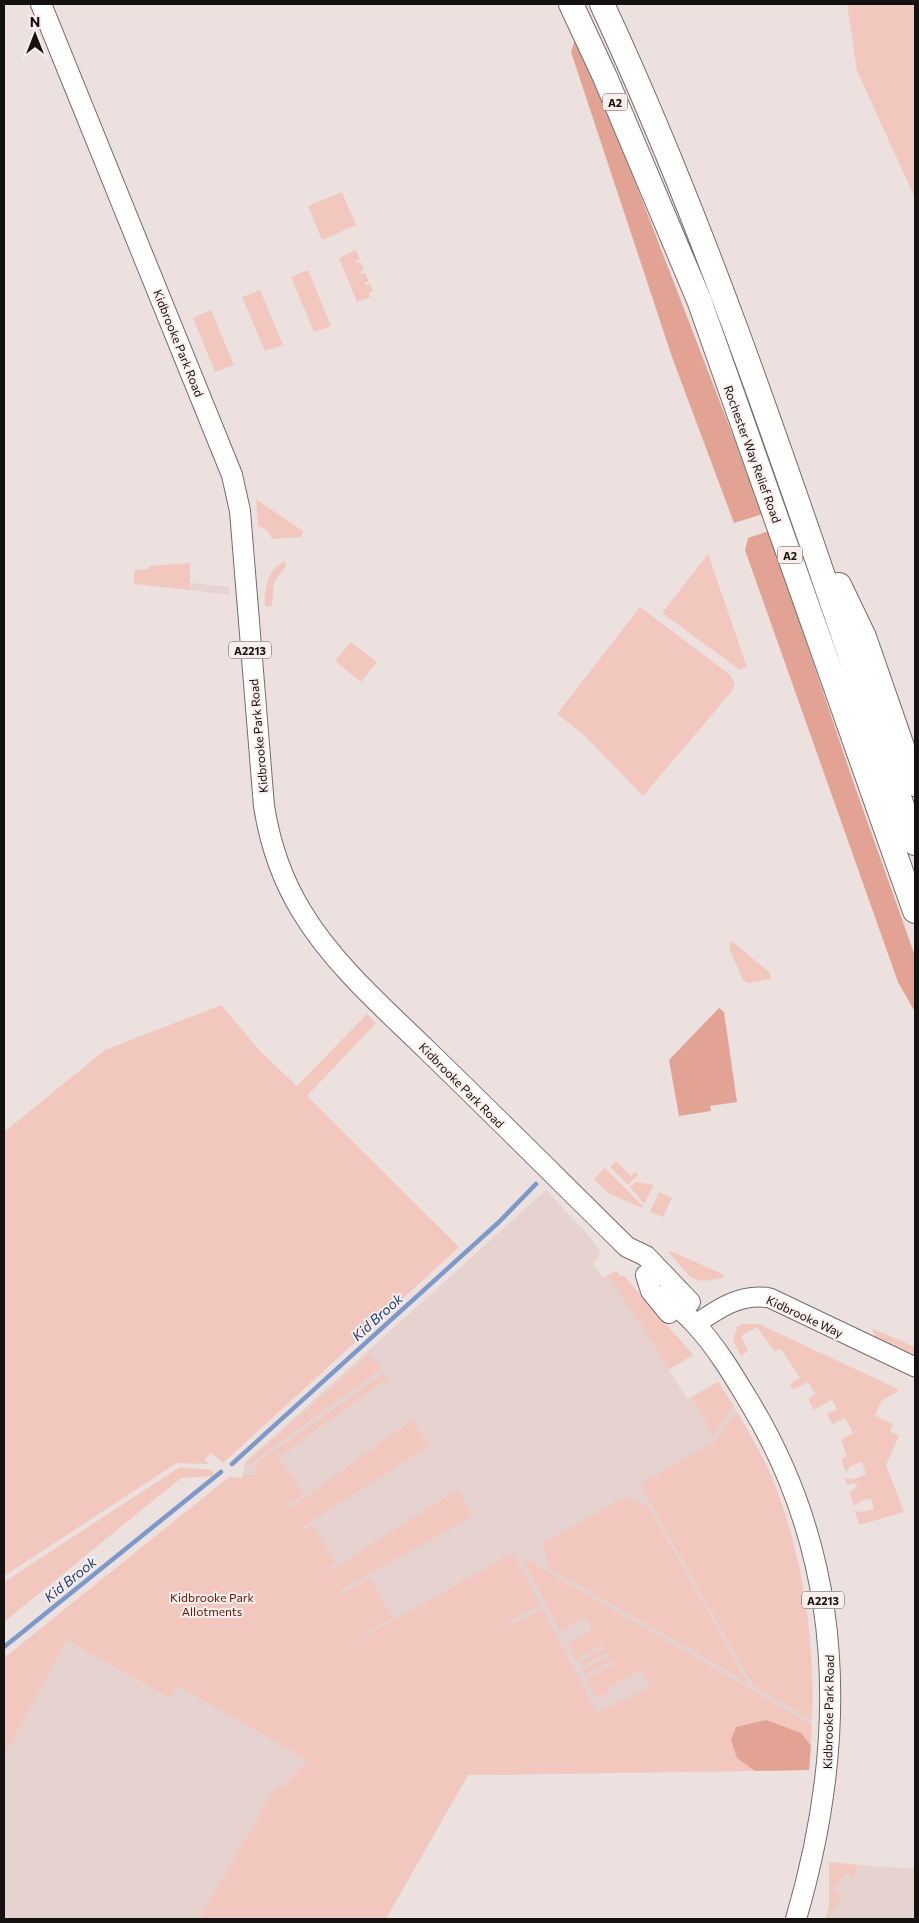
<svg xmlns="http://www.w3.org/2000/svg" width="919" height="1923" viewBox="0 0 919 1923" font-family="Commissioner,sans-serif">
<style>
.built{fill:#e6d2ce}
.green{fill:#f2c8be}
.forest{fill:#e3a394}
.lines{fill:none;stroke-linecap:round;stroke-linejoin:round}
.stream{stroke:#7c99ca;stroke-width:4.5}
.secondary-casing{stroke:#766d6a;stroke-width:21}
.primary-casing{stroke:#766d6a;stroke-width:22}
.highway-casing{stroke:#766d6a;stroke-width:26}
.secondary{stroke:#fff;stroke-width:19}
.primary{stroke:#fff;stroke-width:20}
.highway{stroke:#fff;stroke-width:24}
.labels{text-anchor:middle;dominant-baseline:central;stroke-width:4;stroke-linejoin:round;paint-order:stroke}
.shield{fill:#f9eeeb;stroke:#595352;stroke-width:1}
.shield-label{font-size:11px;font-weight:bold;fill:#141110}
.street-label{font-size:12px;fill:#141110;stroke:#f9eeeb}
.park-label{font-size:12px;fill:#601506;stroke:#f9eeeb}
.water-label{font-size:14px;font-style:italic;fill:#1e417d;stroke:#f9eeeb}
</style>
<rect width="100%" height="100%" fill="#ece1de"/>
<path class="built" d="M191 583 229 587V595L190 590Z
M546 1190 590 1237 601 1253 593 1263 603 1278 616 1271 620 1276H624L693 1355 669 1370 687 1399 718 1382 739 1415 768 1471 782 1506 794 1548 807 1612 813 1691 809 1770 468 1775 454 1799 243 1478 244 1463Z
M67 1640 169 1699 178 1686 307 1760 284 1786 275 1787 199 1919H4V1756Z
M858 1865 915 1869V1919H830V1914L842 1897 833 1890 846 1872 856 1878Z"/>
<path class="green" d="M847 4H915V198L857 71Z
M342 192 356 225 322 240 308 206Z
M356 250 360 259 355 261 357 263 361 262 364 270 360 271 361 274 365 273 369 281 364 283 366 285 370 284 373 291 369 293 370 297 357 302 339 258Z
M308 270 331 326 314 332 291 277Z
M260 290 283 345 265 351 242 297Z
M211 310 234 365 215 372 193 318Z
M256 499 303 531 302 537 272 539 267 530 258 526Z
M708 554 747 667 740 670 662 613Z
M285 561 286 566 274 582 272 606H265C264 590 268 567 285 561Z
M190 563V590L134 584V570L149 569V566Z
M640 607 729 674 735 682 732 691 643 796 582 733 557 714Z
M351 642 377 662 361 682 335 661Z
M732 941 770 973 771 979 748 983 743 980 729 948Z
M221 1005 261 1052 297 1086 367 1014 376 1023 307 1096 459 1247 223 1463 211 1453 204 1460 209 1463 207 1464 177 1463 4 1576V1132L105 1050Z
M616 1161 631 1176 635 1172 638 1175 628 1185 610 1167Z
M605 1168 643 1206 642 1208 608 1193 594 1179Z
M636 1182 654 1185 644 1204 630 1187Z
M659 1192 672 1198 663 1217 650 1212Z
M670 1251 723 1274 724 1277C688 1287 692 1276 669 1253Z
M616 1271 620 1276H624L693 1355 669 1369 610 1277 601 1283 599 1281Z
M742 1324H759L898 1389 896 1393 881 1401 875 1416 893 1424 890 1431 899 1436 886 1465 904 1512 859 1525 855 1511 862 1512 874 1509 871 1498 859 1502 854 1506 849 1492 857 1487 854 1483 847 1485 845 1478 855 1479 866 1474 862 1462 851 1466 846 1472 841 1459 847 1456 841 1440 853 1433 845 1418 832 1424 827 1414 837 1409 832 1400 814 1410 808 1399 815 1394 808 1382 793 1390 790 1384 800 1378 781 1349 774 1351 757 1327 741 1336 748 1351 741 1356 733 1340 737 1327Z
M871 1328 915 1347V1355L876 1337Z
M370 1354 381 1369 248 1465H244Z
M384 1373 388 1378 280 1456 276 1450Z
M718 1382 734 1406 728 1411 729 1413 713 1436 692 1397Z
M739 1415C753 1439 767 1464 777 1490 804 1563 815 1643 812 1720L753 1685 640 1484 716 1441 731 1419Z
M412 1420 429 1446 302 1527 304 1530 312 1525 336 1562 328 1567 330 1571 457 1490 473 1516 340 1590 342 1594 370 1578 392 1618 365 1633 366 1636 513 1553 540 1605 509 1621 511 1625 542 1609 597 1713 651 1687 641 1670 608 1687 609 1692 596 1699 587 1678 614 1664 611 1661 585 1675 583 1670 609 1656 607 1653 581 1666 579 1662 605 1648 602 1645 576 1659 567 1644 591 1631V1626L585 1619H580L561 1632 522 1557 812 1725 809 1770 468 1775 386 1919H199L275 1787 284 1786 307 1760 178 1686 170 1699 67 1640 4 1756V1658L229 1477 242 1478 243 1475H256V1466H253L274 1451 304 1494 287 1506 289 1509Z
M180 1467 213 1470V1476L181 1478 4 1622V1582Z
M625 1497 648 1506 747 1682 549 1568 543 1543Z
M829 1862 858 1865 855 1878 846 1872 833 1890 842 1897 830 1914V1919H826L829 1907Z"/>
<path class="forest" d="M576 37 609 114 763 514 734 523 672 357 571 52Z
M769 531 853 781 915 956V1012L898 982 745 550 748 538Z
M719 1008 724 1012 737 1102 710 1106 711 1111 679 1116 669 1060Z
M766 1720 801 1733 811 1746 809 1770 755 1771 737 1758 731 1740 736 1727Z"/>
<g class="lines">
<path class="stream" d="M232 1464 499 1222 536 1184
M4 1647 221 1472"/>
<g class="secondary-casing">
<path id="secondary" d="M696 1324C719 1308 741 1293 770 1298L915 1367"/>
</g>
<g class="primary-casing">
<path id="primary" d="M41 4 232 475 240 511 264 806C270 844 281 878 302 912 334 965 384 1008 428 1051 495 1116 561 1182 627 1247L646 1256 690 1302
M646 1275 651 1291 669 1313
M665 1295C675 1305 686 1314 695 1324 715 1345 732 1373 747 1398 847 1560 848 1741 796 1919"/>
</g>
<g class="highway-casing">
<path id="highway" d="M571 4 605 77 699 300 915 911
M602 4C728 275 816 562 915 843
M839 585 864 637 915 784"/>
</g>
<use href="#secondary" class="secondary"/>
<use href="#primary" class="primary"/>
<use href="#highway" class="highway"/>
</g>
<g class="labels">
<g class="shield">
<rect x="602.5" y="93.5" width="25" height="17" rx="4"/>
<rect x="777.5" y="546.5" width="25" height="17" rx="4"/>
<rect x="229" y="641.5" width="42" height="17" rx="4"/>
<rect x="802" y="1591.5" width="42" height="17" rx="4"/>
</g>
<g class="shield-label">
<text x="615" y="102">A2</text>
<text x="790" y="555">A2</text>
<text x="250" y="650">A2213</text>
<text x="823" y="1600">A2213</text>
</g>
<g class="street-label">
<text transform="translate(179 343) rotate(68)">Kidbrooke Park Road</text>
<text transform="translate(753 454) rotate(70)">Rochester Way Relief Road</text>
<text transform="translate(258 736) rotate(-95)">Kidbrooke Park Road</text>
<text transform="translate(462 1085) rotate(45)">Kidbrooke Park Road</text>
<text transform="translate(805 1316) rotate(25)">Kidbrooke Way</text>
<text transform="translate(828 1712) rotate(-89)">Kidbrooke Park Road</text>
</g>
<g class="park-label">
<text x="212" y="1597">Kidbrooke Park<tspan x="212" dy="14">Allotments</tspan></text>
</g>
<g class="water-label">
<text transform="translate(377 1317) rotate(-42)">Kid Brook</text>
<text transform="translate(70 1579) rotate(-39)">Kid Brook</text>
</g>
</g>
<rect width="919" height="1923" fill="none" stroke="#141110" stroke-width="10"/>
<g transform="translate(35 35)" stroke="#f9eeeb" stroke-width="4" paint-order="stroke">
<path d="M0-4L9 19L0 12L-9 19Z" fill="#141110"/>
<text y="-8" font-size="14" font-weight="bold" text-anchor="middle" fill="#141110">N</text>
</g>
</svg>
